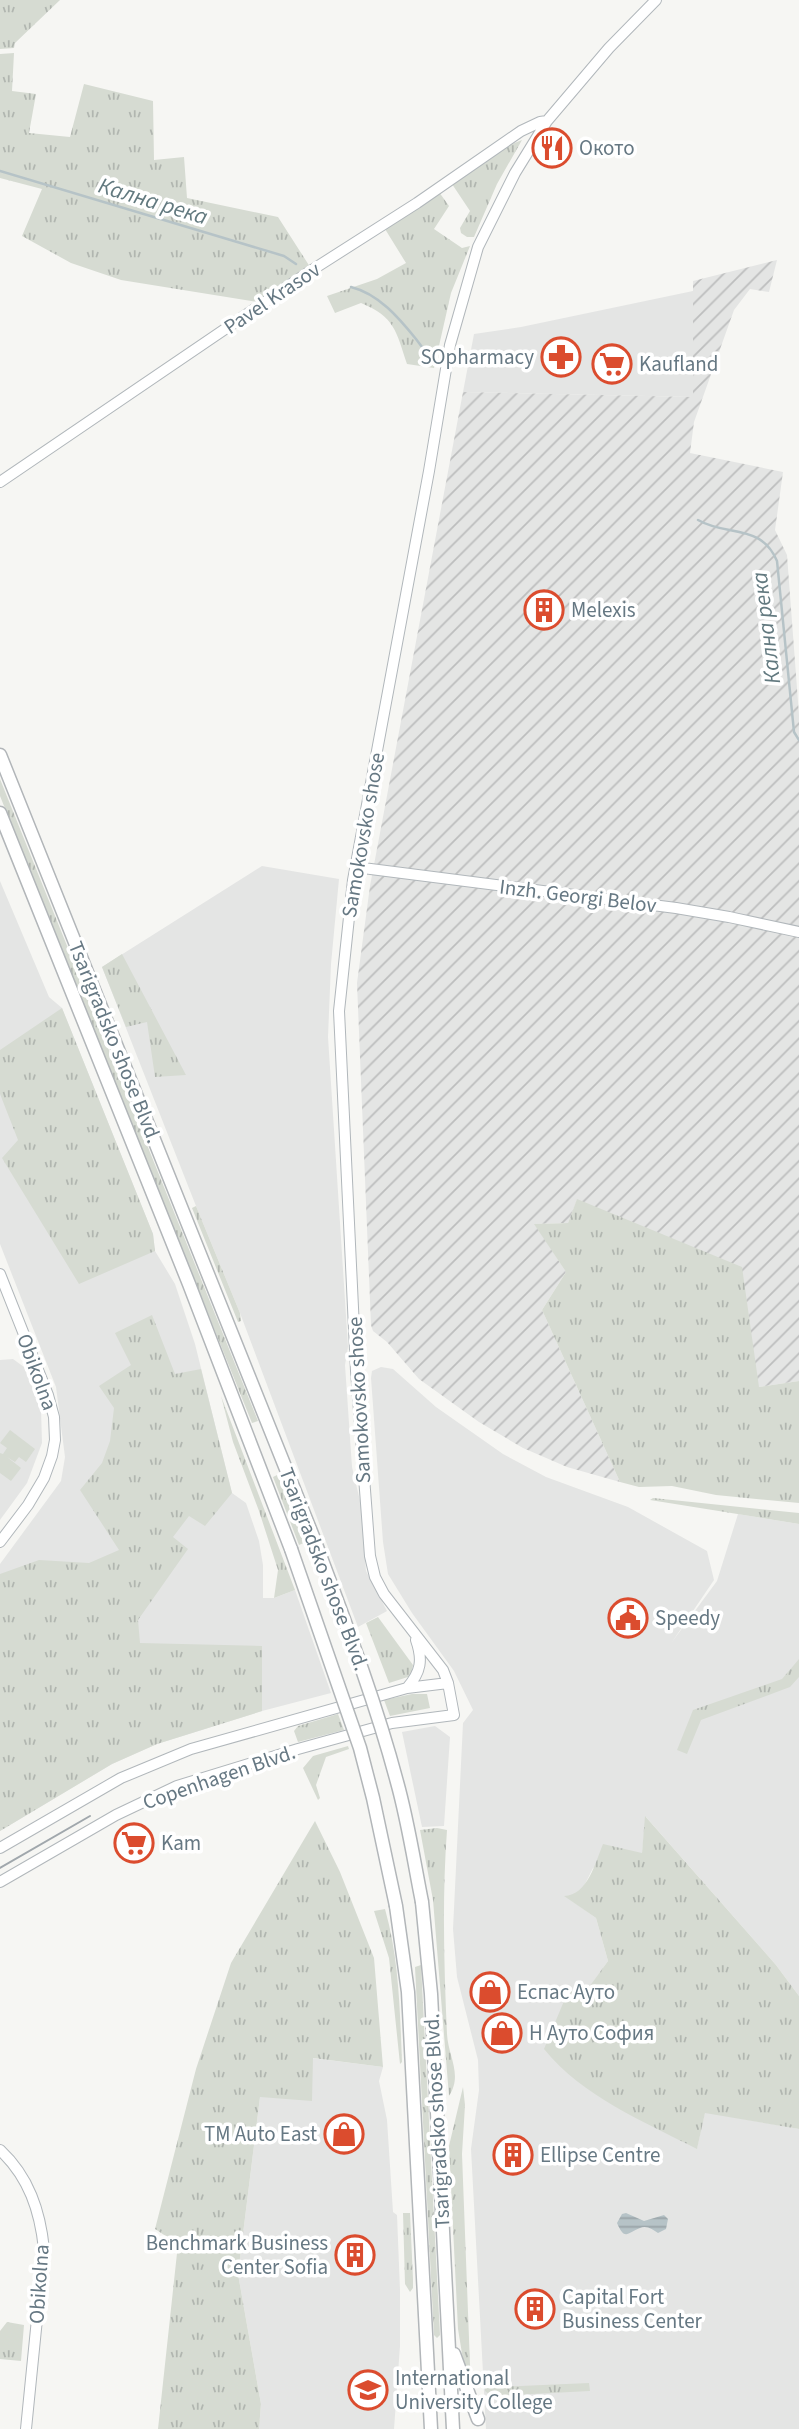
<svg xmlns="http://www.w3.org/2000/svg" width="799" height="2429" viewBox="0 0 799 2429" font-family="'Source Sans 3',sans-serif">
<style>
.built{fill:#e4e5e4}
.industrial{fill:url(#industrial-furrows)}
.grass{fill:url(#grass-tufts)}
.garden{fill:#d6dbd2}
.water{fill:url(#water-rules)}
.lines{fill:none;stroke-linecap:round;stroke-linejoin:round}
.stream{stroke:#b6c3c7;stroke-width:2.5}
.secondary-casing{stroke:#b1b7bb;stroke-width:12}
.highway-casing{stroke:#b2b6b9;stroke-width:15}
.secondary{stroke:#fff;stroke-width:10}
.highway{stroke:#fff;stroke-width:12}
.tram{stroke:#a0a7ac;stroke-width:2}
.highway-bridge-casing{stroke:#b2b6b9;stroke-width:15;stroke-linecap:butt}
.highway-bridge{stroke:#fff;stroke-width:12}
.labels{text-anchor:middle;dominant-baseline:central;stroke-width:7;stroke-linejoin:round;paint-order:stroke}
.poi-label{font-size:21px;fill:#667883;stroke:#fff;text-anchor:start}
.street-label{font-size:21px;fill:#667883;stroke:#fff}
.water-label{font-size:23px;font-style:italic;fill:#62797f;stroke:#fff}
</style>
<defs>
<pattern id="industrial-furrows" width="10" height="10" patternUnits="userSpaceOnUse" patternTransform="scale(1.75)"><rect width="10" height="10" fill="#e4e5e4"/><path d="M-1 1l2-2M0 10L10 0M9 11l2-2" fill="none" stroke="#bdbebe"/></pattern>
<pattern id="grass-tufts" width="24" height="20" patternUnits="userSpaceOnUse" patternTransform="scale(1.75)"><rect width="24" height="20" fill="#d6dbd2"/><path d="M3 7l-1-3M5 7V3M7 7l1-3M15 17l-1-3M17 17v-4M19 17l1-3" fill="none" stroke="#b1b6b0"/></pattern>
<pattern id="water-rules" width="6" height="5" patternUnits="userSpaceOnUse" patternTransform="scale(1.75)"><rect width="6" height="5" fill="#b6c3c7"/><path d="M0 2.5h6" fill="none" stroke="#98a3a7"/></pattern>
</defs>
<rect width="100%" height="100%" fill="#f6f6f3"/>
<path class="built" d="M693 291V397L463 392 474 334 521 327Z
M262 866 339 879 331 964 328 1037 348 1347 345 1365 352 1467 361 1505 366 1571 387 1611 358 1627 240 1313 196 1206 102 967Z
M0 881 49 997 62 1008 153 1234 155 1251 175 1284 195 1344 232 1493 246 1503 259 1541 263 1565V1598H274L295 1590 331 1693 262 1711 157 1744 112 1764 0 1831V1564L61 1481 65 1457 56 1387 0 1244Z
M13 1359 24 1367 41 1409 42 1443 27 1483 0 1520V1360Z
M381 1367 393 1369 436 1407 503 1454 546 1477 628 1507 707 1551 714 1580 672 1642 717 1581 738 1514 799 1524V1996L776 1965 646 1817 642 1853 593 1868 583 1888 574 1896H565L596 1918 608 1961 581 1999 570 1989 697 2148 705 2112 799 2129V2429H486L471 2149 479 2090 478 2060 457 1977 453 1929 463 1723 473 1710 454 1671 412 1613 388 1574 383 1542 371 1378 372 1371Z
M435 1726 450 1737 444 1826 422 1827 402 1732Z
M312 2058 383 2067 379 2081 387 2120 393 2212 397 2215 400 2290V2346L394 2429H259L261 2404 238 2274 260 2097Z"/>
<path class="industrial" d="M777 260 769 292 750 289 734 310 694 422 690 453 783 472 775 530 787 555 799 715V1381L759 1387 577 1200 568 1223 535 1224 566 1272 542 1310 620 1482 567 1467 523 1448 479 1422 419 1379 387 1342 373 1331 371 1325 357 983 370 886 463 392 693 397V281Z"/>
<path class="grass" d="M0 0H60L15 43 14 48 0 49Z
M14 53 12 91 36 94 29 133 70 137 84 84 153 101 154 160 184 157 187 198 278 217 312 270 264 303 121 280 71 263 22 236 42 189 0 178V54Z
M522 140 497 184 474 237H467L461 233 460 228 470 211 452 184 512 144Z
M439 192 449 206 434 229 462 248 470 246 451 293 434 368 407 364C396 331 395 317 361 303L335 313 327 296 377 279 406 263 385 229Z
M0 779 258 1421 252 1423 0 796Z
M122 954 186 1075 155 1077 147 1022 126 1027 102 967Z
M62 1008 153 1234 155 1251 79 1284 2 1158 18 1140 0 1094V1050Z
M577 1199 742 1267 759 1387 799 1381V1503L716 1495 672 1486 639 1487 620 1482 542 1310 566 1272 534 1224 568 1223Z
M196 1206 240 1313 241 1321 238 1322 192 1208Z
M152 1315 175 1374 201 1369 232 1493 205 1526 189 1516 173 1537 188 1549 138 1620 140 1643 262 1646V1711L157 1744 112 1764 0 1831V1574L39 1560 89 1563 119 1550 80 1490 102 1463 110 1441 114 1408 99 1386 131 1365 115 1333Z
M221 1396 295 1590 274 1598 278 1570 259 1511 233 1442Z
M279 1474 306 1542 299 1545 273 1477Z
M653 1498 799 1513V1524L650 1500Z
M378 1617 413 1665 411 1676 389 1683 366 1623Z
M799 1659V1677L790 1687 701 1720 687 1754 677 1750 693 1710 782 1679Z
M412 1694H427L430 1708 390 1716 384 1700Z
M338 1714 344 1730 298 1742 294 1731 298 1726Z
M348 1746 349 1749 326 1757 316 1785 320 1798 318 1800 303 1768 313 1756Z
M645 1816 776 1965 799 1996V2129L705 2113 697 2149C643 2121 583 2097 544 2049L569 1989 581 1998 608 1961 596 1918 564 1896C588 1895 595 1863 603 1844L642 1853Z
M315 1821 340 1872 374 1958 383 2067 313 2058 312 2101 260 2097 238 2274 261 2404 259 2429H158L178 2244 155 2229 196 2069 231 1963Z
M437 1828 447 1830C442 1898 444 1966 447 2034 448 2056 463 2075 449 2096L433 1900 420 1830Z
M385 1909C399 1958 400 2011 402 2062L400 2064 389 1958 374 1911Z
M421 1965 440 2335 437 2338 434 2335 415 1967Z
M463 2087 465 2105 462 2154 471 2391 465 2372 458 2329 449 2146Z
M403 2213H410L413 2279V2288L410 2292 405 2284Z
M7 2322 24 2325 21 2361 0 2359V2331Z
M485 2380 497 2387 589 2383 590 2391 491 2396 485 2391Z"/>
<path class="garden" d="M10 1430 35 1449 26 1462 19 1457 15 1462 7 1457 21 1468 11 1481 0 1473V1453L3 1454 7 1448 0 1443Z"/>
<path class="water" d="M626 2213 644 2221 664 2215 668 2219 666 2229 658 2233C653 2230 647 2225 640 2228 628 2232 625 2242 617 2223L622 2214Z"/>
<g class="lines">
<path class="stream" d="M0 171 284 256 296 264
M351 287C379 294 399 318 416 339 422 347 427 355 436 359
M698 520C727 537 761 523 777 561L794 732 799 740"/>
<g class="secondary-casing">
<path id="secondary" d="M0 482 312 270 417 203 521 131 540 122 547 121
M355 867 676 908 729 917 799 932
M0 1274 48 1395 54 1417 55 1440 52 1456 44 1478 28 1505 0 1542
M407 1688C421 1672 423 1660 416 1640
M0 1848 121 1778 191 1749 407 1688 448 1683
M0 1882 116 1815 177 1786 298 1749 392 1723 454 1715 448 1683 443 1670 384 1594 375 1577 370 1556 356 1371 339 1011 353 880 429 471 450 345 478 247 515 173 547 121 609 48 656 0
M0 2150C29 2177 40 2211 44 2249L26 2429"/>
</g>
<g class="highway-casing">
<path id="highway" d="M0 755 314 1539
M0 813 189 1284 291 1549
M422 1902 431 1994 453 2429
M396 1906 408 1992 431 2429
M454 2354 478 2419"/>
</g>
<use href="#secondary" class="secondary"/>
<use href="#highway" class="highway"/>
<path class="tram" d="M0 1868 90 1816"/>
<g class="highway-bridge-casing">
<path id="highway-bridge" d="M314 1539C344 1619 375 1699 397 1782 408 1821 414 1862 422 1902
M291 1549 360 1748 373 1798 396 1906"/>
</g>
<use href="#highway-bridge" class="highway-bridge"/>
</g>
<defs>
<g id="restaurant-ring" transform="scale(2.0125)"><circle r="9.5" fill="#fff" stroke="#db4c2e" stroke-width="1.5"/><path d="M-5-6h1v4h1v-4h1v4h1v-4h1v5L-1.5 .5V6h-2V.5L-5-1ZM5-6V6H3V1.5H1.5Q1.5-4 5-6Z" fill="#db4c2e"/></g>
<g id="pharmacy-ring" transform="scale(2.0125)"><circle r="9.5" fill="#fff" stroke="#db4c2e" stroke-width="1.5"/><path d="M-2-6h4v4h4v4h-4v4h-4v-4h-4v-4h4Z" fill="#db4c2e"/></g>
<g id="supermarket-ring" transform="scale(2.0125)"><circle r="9.5" fill="#fff" stroke="#db4c2e" stroke-width="1.5"/><path d="M-6-5.5h2.5l.6 2H6L4.5 2H-2.5L-4.4-4H-6ZM-1.5 3.2a1.3 1.3 0 1 0 .1 0ZM3 3.2a1.3 1.3 0 1 0 .1 0Z" fill="#db4c2e"/></g>
<g id="building-ring" transform="scale(2.0125)"><circle r="9.5" fill="#fff" stroke="#db4c2e" stroke-width="1.5"/><path d="M-4-6H4V6H1V3H-1V6H-4ZM-2.5-4.3h1.7v1.8h-1.7ZM.8-4.3h1.7v1.8H.8ZM-2.5-1h1.7V.8h-1.7ZM.8-1h1.7V.8H.8Z" fill="#db4c2e"/></g>
<g id="civic-ring" transform="scale(2.0125)"><circle r="9.5" fill="#fff" stroke="#db4c2e" stroke-width="1.5"/><path d="M-.6-6.5H3V-4.5H.6V-3L4-1V1h2V6H-6V1h2V-1L-.6-3ZM-1.2 2.5V6h2.4V2.5Z" fill="#db4c2e"/></g>
<g id="shop-ring" transform="scale(2.0125)"><circle r="9.5" fill="#fff" stroke="#db4c2e" stroke-width="1.5"/><path d="M-5-2.5h2.3a2.7 3.5 0 0 1 5.4 0H5L5.5 6h-11ZM-1.5-2.5h3a1.5 2.3 0 0 0-3 0Z" fill="#db4c2e"/></g>
<g id="university-ring" transform="scale(2.0125)"><circle r="9.5" fill="#fff" stroke="#db4c2e" stroke-width="1.5"/><path d="M0-5L7-2L0 1L-7-2ZM-4 1L0 2.5L4 1V4Q0 6-4 4Z" fill="#db4c2e"/></g>
</defs>
<g fill-rule="evenodd">
<use href="#restaurant-ring" x="552" y="148"/>
<use href="#pharmacy-ring" x="561" y="357"/>
<use href="#supermarket-ring" x="612" y="364"/>
<use href="#building-ring" x="544" y="610"/>
<use href="#civic-ring" x="628" y="1618"/>
<use href="#supermarket-ring" x="134" y="1843"/>
<use href="#shop-ring" x="490" y="1992"/>
<use href="#shop-ring" x="502" y="2033"/>
<use href="#shop-ring" x="344" y="2134"/>
<use href="#building-ring" x="513" y="2155"/>
<use href="#building-ring" x="355" y="2255"/>
<use href="#building-ring" x="535" y="2309"/>
<use href="#university-ring" x="368" y="2390"/>
</g>
<g class="labels">
<g class="poi-label">
<text x="579" y="148">Окото</text>
<text x="534" y="357" text-anchor="end">SOpharmacy</text>
<text x="639" y="364">Kaufland</text>
<text x="571" y="610">Мelexis</text>
<text x="655" y="1618">Speedy</text>
<text x="161" y="1843">Kam</text>
<text x="517" y="1992">Еспас Ауто</text>
<text x="529" y="2033">Н Ауто София</text>
<text x="317" y="2134" text-anchor="end">TM Auto East</text>
<text x="540" y="2155">Ellipse Centre</text>
<text x="328" y="2243" text-anchor="end">Benchmark Business<tspan x="328" dy="24">Center Sofia</tspan></text>
<text x="562" y="2297">Capital Fort<tspan x="562" dy="24">Business Center</tspan></text>
<text x="395" y="2378">International<tspan x="395" dy="24">University College</tspan></text>
</g>
<g class="street-label">
<text transform="translate(272 298) rotate(-34)">Pavel Krasov</text>
<text transform="translate(363 835) rotate(-80)">Samokovsko shose</text>
<text transform="translate(578 896) rotate(7)">Inzh. Georgi Belov</text>
<text transform="translate(115 1042) rotate(68)">Tsarigradsko shose Blvd.</text>
<text transform="translate(37 1372) rotate(70)">Obikolna</text>
<text transform="translate(359 1400) rotate(-93)">Samokovsko shose</text>
<text transform="translate(324 1569) rotate(69)">Tsarigradsko shose Blvd.</text>
<text transform="translate(219 1777) rotate(-19)">Copenhagen Blvd.</text>
<text transform="translate(437 2121) rotate(-93)">Tsarigradsko shose Blvd.</text>
<text transform="translate(39 2284) rotate(-86)">Obikolna</text>
</g>
<g class="water-label">
<text transform="translate(153 201) rotate(17)">Кална река</text>
<text transform="translate(766 628) rotate(-97)">Кална река</text>
</g>
</g>
</svg>
